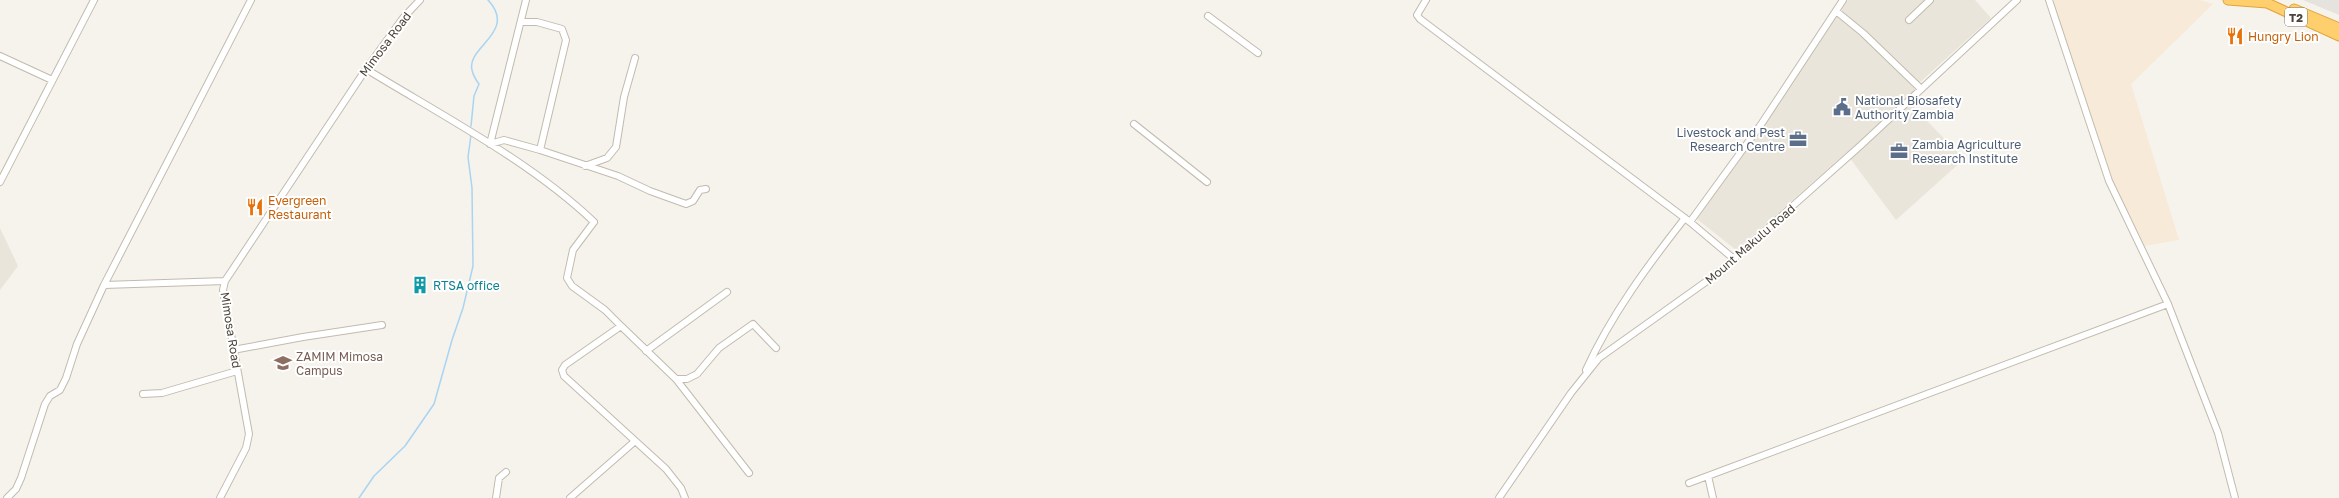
<svg xmlns="http://www.w3.org/2000/svg" width="2339" height="498" viewBox="0 0 2339 498" font-family="'Golos Text',sans-serif">
<style>
.residential{fill:#eae5da}
.commercial{fill:#f7ead8}
.industrial{fill:#e6e2dd}
.lines{fill:none;stroke-linecap:round;stroke-linejoin:round}
.stream{stroke:#a9d4f2;stroke-width:1.5}
.minor-casing{stroke:#c2bbae;stroke-width:8}
.highway-casing{stroke:#e0a43c;stroke-width:11}
.minor{stroke:#fff;stroke-width:6}
.highway{stroke:#ffcf6e;stroke-width:9}
.labels{text-anchor:middle;dominant-baseline:central;stroke-width:4;stroke-linejoin:round;paint-order:stroke}
.shield{fill:#fff;stroke:#817c74;stroke-width:1}
.shield-label{font-size:11px;font-weight:bold;fill:#4b4439}
.food-label{font-size:12px;fill:#c56008;stroke:#fff;text-anchor:start}
.street-label{font-size:12px;fill:#4b4439;stroke:#fff}
.service-label{font-size:12px;fill:#4e5e75;stroke:#fff;text-anchor:start}
.culture-label{font-size:12px;fill:#0d838f;stroke:#fff;text-anchor:start}
.education-label{font-size:12px;fill:#785e54;stroke:#fff;text-anchor:start}
</style>
<rect width="100%" height="100%" fill="#f6f3ec"/>
<path class="residential" d="M1848 0H1975L1991 18 1918 84 1841 10Z
M1837 15 1859 33 1916 90 1906 99 1964 159 1896 220 1846 153 1736 250 1697 219Z
M0 228 18 266 0 290Z"/>
<path class="commercial" d="M2052 0H2200L2213 4 2131 84 2179 240 2144 246 2111 179Z"/>
<path class="industrial" d="M2303 0H2339V15Z"/>
<g class="lines">
<path class="stream" d="M471 126 474 96 479 84C476 80 473 75 472 70 466 47 518 32 488 0
M359 498 374 476 405 446 434 404 452 340 463 308 473 266 472 188 468 157 471 135"/>
<g class="minor-casing">
<path id="minor" d="M1426 0 1417 15 1420 19 1690 222 1734 259
M2049 0 2109 181 2168 304 2218 433 2235 498
M1836 11 1863 33 1921 89
M1208 16 1258 53
M1909 20 1930 0
M521 22H537L562 29 566 40 540 150
M0 56 52 80
M366 69C441 115 530 161 594 222L573 250 567 278 572 286 605 310 621 326
M1134 124 1207 182
M490 144 504 140 540 150 618 176 650 191 686 204 693 201 700 190 706 189
M490 144 526 0
M585 166 607 158 616 147 624 97 635 58
M0 182 94 0
M1690 222 1762 123 1843 0
M225 281 104 285 251 0
M233 350 303 337 382 325
M646 351 727 292
M1586 370C1611 315 1648 265 1685 218
M676 379H687L697 374 719 348 753 324 776 348
M143 394 162 393 237 371
M1708 476 1713 498
M1689 483 2168 304
M7 498 16 489 21 478 45 404 50 396 60 390 66 378 77 344 104 285
M220 498 246 448 249 434 223 290 225 281 366 69 403 18 420 0
M496 498 499 478 506 472
M570 498 634 442
M685 498 681 488 666 469 564 376 562 370 565 365 621 326 676 379 749 473
M1499 498 1571 393 1599 358 1714 276 1860 146 2017 0"/>
</g>
<g class="highway-casing">
<path id="highway" d="M2228 0 2267 3 2339 36
M2294 9 2339 28"/>
</g>
<use href="#minor" class="minor"/>
<use href="#highway" class="highway"/>
</g>
<defs>
<g id="restaurant-bare" transform="scale(1.38)"><path d="M-5-6h1v4h1v-4h1v4h1v-4h1v5L-1.5 .5V6h-2V.5L-5-1ZM5-6V6H3V1.5H1.5Q1.5-4 5-6Z" fill="#e8710a" stroke="#fff" stroke-width="2.5" paint-order="stroke"/></g>
<g id="civic-bare" transform="scale(1.38)"><path d="M-.6-6.5H3V-4.5H.6V-3L4-1V1h2V6H-6V1h2V-1L-.6-3ZM-1.2 2.5V6h2.4V2.5Z" fill="#5c6f8a" stroke="#fff" stroke-width="2.5" paint-order="stroke"/></g>
<g id="office-bare" transform="scale(1.38)"><path d="M-6-3h4V-5.5h4V-3h4V5H-6ZM-1-4.5V-3h2v-1.5ZM-6 0V1H6V0Z" fill="#5c6f8a" stroke="#fff" stroke-width="2.5" paint-order="stroke"/></g>
<g id="building-bare" transform="scale(1.38)"><path d="M-4-6H4V6H1V3H-1V6H-4ZM-2.5-4.3h1.7v1.8h-1.7ZM.8-4.3h1.7v1.8H.8ZM-2.5-1h1.7V.8h-1.7ZM.8-1h1.7V.8H.8Z" fill="#0f9aa8" stroke="#fff" stroke-width="2.5" paint-order="stroke"/></g>
<g id="university-bare" transform="scale(1.38)"><path d="M0-5L7-2L0 1L-7-2ZM-4 1L0 2.5L4 1V4Q0 6-4 4Z" fill="#8d6e63" stroke="#fff" stroke-width="2.5" paint-order="stroke"/></g>
</defs>
<g fill-rule="evenodd">
<use href="#restaurant-bare" x="2235" y="36"/>
<use href="#civic-bare" x="1842" y="107"/>
<use href="#office-bare" x="1798" y="139"/>
<use href="#office-bare" x="1899" y="151"/>
<use href="#restaurant-bare" x="255" y="207"/>
<use href="#building-bare" x="420" y="285"/>
<use href="#university-bare" x="283" y="363"/>
</g>
<g class="labels">
<rect class="shield" x="2285" y="8" width="22" height="18" rx="3"/>
<g class="shield-label">
<text x="2296" y="17">T2</text>
</g>
<g class="food-label">
<text x="2248" y="36">Hungry Lion</text>
<text x="268" y="200">Evergreen<tspan x="268" dy="14">Restaurant</tspan></text>
</g>
<g class="street-label">
<text transform="translate(385 44) rotate(-53)">Mimosa Road</text>
<text transform="translate(1750 244) rotate(-41)">Mount Makulu Road</text>
<text transform="translate(231 330) rotate(81)">Mimosa Road</text>
</g>
<g class="service-label">
<text x="1855" y="100">National Biosafety<tspan x="1855" dy="14">Authority Zambia</tspan></text>
<text x="1785" y="132" text-anchor="end">Livestock and Pest<tspan x="1785" dy="14">Research Centre</tspan></text>
<text x="1912" y="144">Zambia Agriculture<tspan x="1912" dy="14">Research Institute</tspan></text>
</g>
<g class="culture-label">
<text x="433" y="285">RTSA office</text>
</g>
<g class="education-label">
<text x="296" y="356">ZAMIM Mimosa<tspan x="296" dy="14">Campus</tspan></text>
</g>
</g>
</svg>
